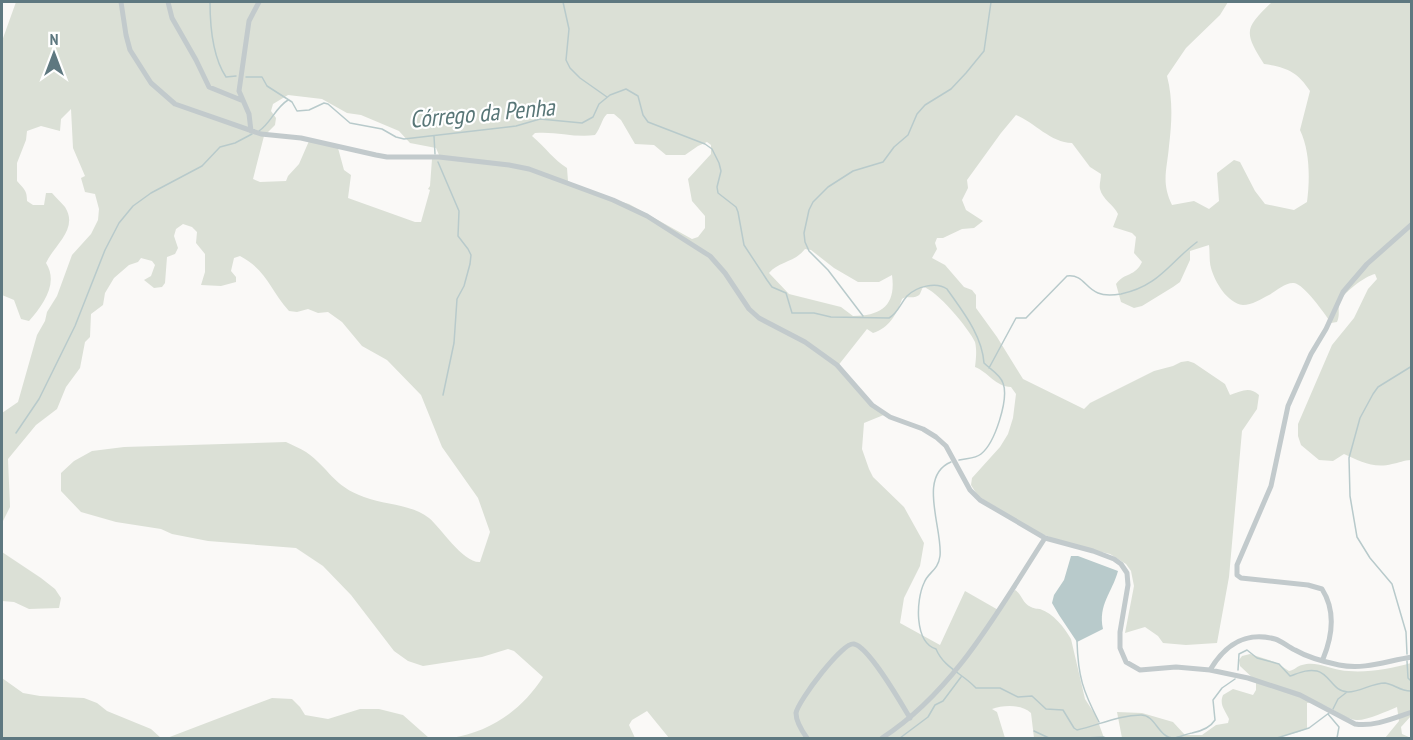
<svg xmlns="http://www.w3.org/2000/svg" width="1413" height="740" viewBox="0 0 1413 740" font-family="'PT Sans Narrow',sans-serif">
<style>
.green{fill:#dbe0d6;fill-rule:evenodd}
.water{fill:#b8cacb}
.lines{fill:none;stroke-linecap:round;stroke-linejoin:round}
.stream{stroke:#b8cacb;stroke-width:1.5}
.street{stroke:#c2cacc;stroke-width:5}
.labels{text-anchor:middle;dominant-baseline:central;stroke-width:4.5;stroke-linejoin:round;paint-order:stroke}
.water-label{font-size:24px;font-style:italic;fill:#587677;stroke:#fff}
</style>
<rect width="100%" height="100%" fill="#faf9f7"/>
<path class="green" d="M16 2H1228L1220 15 1186 48 1167 76C1173 99 1172 122 1169 146 1167 170 1161 182 1172 205L1194 201 1209 209 1219 201 1217 173 1234 160 1240 162 1255 191 1265 204 1294 210 1307 202C1310 179 1310 151 1300 130L1310 91C1298 72 1286 67 1264 64 1243 31 1245 28 1272 2H1411V460C1404 460 1399 463 1392 464 1374 469 1359 461 1344 454L1333 461 1319 460 1301 445 1298 436V424L1332 345 1354 318 1368 289 1377 279 1375 274C1365 276 1342 293 1339 304 1338 311 1340 315 1337 322L1331 323C1325 314 1304 284 1294 283 1286 282 1276 291 1269 295 1261 299 1252 305 1243 305 1227 303 1215 282 1211 268 1209 261 1210 252 1209 245L1190 251V260L1180 282 1173 287 1142 306 1134 308 1121 302 1116 284C1125 272 1135 277 1142 262L1134 253 1136 237 1132 233 1113 227 1118 214C1114 205 1102 199 1100 189 1099 185 1101 179 1101 174L1090 167 1072 143C1051 143 1034 122 1016 115L1001 133 967 180 968 188 962 200 966 210 983 221 974 228 962 229 943 238H937L935 243 937 249 932 258 945 265 964 287 972 290 976 295V308L997 337 1023 379 1084 409 1090 403 1154 371 1173 366 1181 362 1188 361 1194 363 1225 384 1230 395C1241 391 1250 386 1259 395L1257 409 1242 431 1229 577 1217 643 1186 645 1163 643 1158 636 1145 627 1125 633 1134 586 1131 571 1126 564 1110 554 1072 545 1036 532 978 496 971 485 972 478 1000 447 1008 434 1013 418 1016 394 1011 387C996 387 988 372 975 367 976 359 977 350 975 342 970 330 936 289 923 287 922 289 921 291 920 294 915 300 907 295 902 299 897 314 889 328 873 333L867 329 837 367 850 383 886 414 864 423 862 449 869 469 873 477 904 507 924 543 920 566 904 598 900 623 940 645 965 591 1000 611 1015 590C1022 594 1022 603 1031 607 1032 608 1038 609 1040 609 1054 614 1064 627 1071 639L1085 699 1096 716 1104 738H1034L1031 713C1022 704 1003 705 992 709L997 712 1005 738H669L647 711 632 720 629 725 635 738H451C490 732 522 710 543 677L514 651 508 649 482 657 423 666 408 661 394 651 351 595 323 566 296 548 208 541 172 534 161 529 116 522 81 512 61 491V473L74 461 92 451 124 447 286 442C292 445 300 448 306 452 329 468 333 486 364 497 385 505 411 504 429 518 441 528 463 563 480 562L490 532 478 498 442 447 421 395 387 360 362 346 342 322 328 312 318 313 308 309 297 312 289 311C269 289 268 271 240 256L234 258 231 271 236 277V282L221 286 201 285 205 272V254L196 243 197 232 192 227 183 224 176 229 174 236 178 248 175 254 167 257 165 283 162 287 154 288 144 280 151 276 155 265 152 261 141 258 138 262 129 265 114 278 105 293 103 305 91 314 90 337 85 342 80 368 66 387 57 409 36 425 8 459 10 507 2 523V413L18 402 37 335 45 321 47 312 57 296 72 255 91 234 98 220 99 209 95 194 85 192 81 178 85 176 73 148 71 109 61 119 60 131 41 126 27 131 26 140 17 163V181C24 189 27 190 27 201L33 205H44L46 193H52C56 198 61 202 65 207 79 229 54 245 46 263 59 283 43 305 29 321L21 319 14 300 2 295V41ZM288 95 322 99 347 113 361 115 399 131 410 143 436 148 439 155 432 159 430 186 428 189 430 190 421 222H415L348 198 351 175 344 170 338 148 309 141 299 164 288 176 286 181 260 182 253 179 264 136 275 125 276 118 271 111 273 104ZM607 114H614L621 120 635 144 654 145 666 155H685L698 146 707 142 711 145V154L688 179 692 201 705 216V228L698 237 692 239 629 204 586 191 568 181 567 168C554 160 545 147 532 136L535 133C556 131 575 138 595 135 601 128 601 120 607 114ZM805 249 811 250 834 268 858 282H879L892 275C896 304 883 316 853 316L841 307 789 294 769 273C779 261 794 263 805 249Z
M2 552 41 578 55 589 61 598 59 608 29 609 14 602 2 601Z
M1250 654 1275 662 1289 671C1295 670 1297 666 1302 665 1316 661 1327 668 1340 670 1363 674 1389 669 1411 663V716L1401 727 1402 734 1411 738H1385L1399 721 1397 707C1387 711 1366 721 1356 720 1338 717 1325 699 1307 703V728C1299 734 1286 734 1276 738H1122L1117 712 1142 713 1173 722 1185 735H1202L1216 725 1228 723 1229 719C1225 710 1219 705 1223 695L1233 689 1253 695 1256 690V681L1240 666 1239 660 1242 656Z
M2 678 23 693 40 696 84 698 97 703 107 711 151 729 161 738H2Z
M272 698 292 699 300 707 305 715 328 719 360 709H379L403 715 429 738H167Z"/>
<path class="water" d="M1071 556H1078L1118 571C1112 593 1098 604 1103 629L1077 642 1059 615 1052 603 1054 595 1064 580Z"/>
<g class="lines">
<path class="stream" d="M210 2C210 26 212 56 226 77L236 76
M563 2 569 29 566 60 570 68 580 78 607 97
M246 77H262L267 86 292 102 297 111 309 110 324 103 328 104 350 123 382 129 396 137 404 139 516 126 540 119 582 123 593 117 599 104 610 95 626 89 638 96 643 115 648 122 705 144 712 149 719 163 721 171 717 187 718 193 736 207 738 212 744 245 767 280 772 287 786 293 792 313H814L831 317 889 318C898 313 900 304 907 296 916 287 936 281 947 289 963 312 982 335 984 363 991 370 1000 374 1003 383 1009 399 995 443 981 454 975 459 967 458 959 460
M259 131C271 123 275 108 288 100
M434 136 435 154
M438 162 459 211 458 236 468 249 471 255 470 264 464 286 457 299 454 343 443 395
M863 316 828 270 809 251 805 242 804 233 809 210 813 202 828 187 853 171 883 162 894 147 908 135 917 114 925 105 951 89 966 73 984 51 991 2
M989 368 1016 318H1026L1067 276C1083 274 1085 288 1098 293 1105 296 1114 295 1121 294 1159 286 1169 263 1197 242
M16 433 39 399 75 326 105 250 119 223 133 206 151 193 202 166 220 147 235 143 252 134
M951 462C917 476 943 529 940 556 938 571 928 572 924 583 916 600 914 642 936 649 944 668 962 673 976 688H1000L1018 697 1032 696 1046 709 1063 710 1074 728 1077 730C1099 725 1119 715 1141 715 1156 715 1158 738 1174 738 1180 737 1186 734 1192 733 1202 731 1210 728 1215 720L1213 700 1222 688 1235 679
M1077 641C1078 677 1083 691 1099 722
M1407 654 1406 632 1392 584 1370 558 1357 537 1350 496 1349 458 1360 418 1373 394 1378 387 1412 366
M1407 661 1408 678 1412 682
M1238 670 1239 654 1247 650 1257 658 1279 664 1290 676C1299 673 1307 669 1317 671 1330 674 1333 692 1348 692 1360 692 1372 683 1385 683 1394 684 1401 692 1412 691
M1333 709 1338 699 1347 692
M1328 714 1339 727 1337 738
M1034 731 1049 738
M900 738 928 717 935 705 943 701 961 677
M1086 738 1103 737 1106 738
M1277 738 1309 728 1329 713"/>
<path class="street" d="M121 2 126 35 130 50 151 83 175 104 261 134 301 138 376 155 387 157H439L509 165 529 169 613 200 647 216 710 256 725 273 749 309 759 318 805 342 837 365 872 405 890 417 923 429 936 437 946 446 970 490 980 500 1045 538 1093 551 1114 559 1121 564 1127 573 1128 585 1120 632V648L1126 662 1140 670 1176 667 1210 670 1248 678 1300 695 1355 724C1374 727 1394 718 1412 712
M168 2 172 18 196 60 209 87 241 100
M251 131 249 114 239 91 249 21 259 2
M1323 659C1332 637 1336 611 1322 589L1308 585 1241 578 1237 575V565L1271 486 1288 406 1311 354 1326 329 1343 292 1367 264 1412 224
M1210 670C1225 645 1245 631 1275 639 1282 641 1288 647 1295 650 1307 657 1325 662 1339 665 1365 670 1386 661 1412 657
M807 738C802 731 796 722 796 713 798 701 843 641 854 644 869 647 901 703 910 718
M882 738C955 691 999 609 1045 538"/>
</g>
<g class="labels">
<g class="water-label">
<text transform="translate(482 113) rotate(-5)">Córrego da Penha</text>
</g>
</g>
<rect width="1413" height="740" fill="none" stroke="#5e7880" stroke-width="6"/>
<g transform="translate(54 54)" stroke="#ffffff" stroke-width="4.5" paint-order="stroke">
<path d="M0-4.5L10 22L0 15L-10 22Z" fill="#5e7880"/>
<text y="-9" font-size="16" font-weight="bold" text-anchor="middle" fill="#5e7880">N</text>
</g>
</svg>
